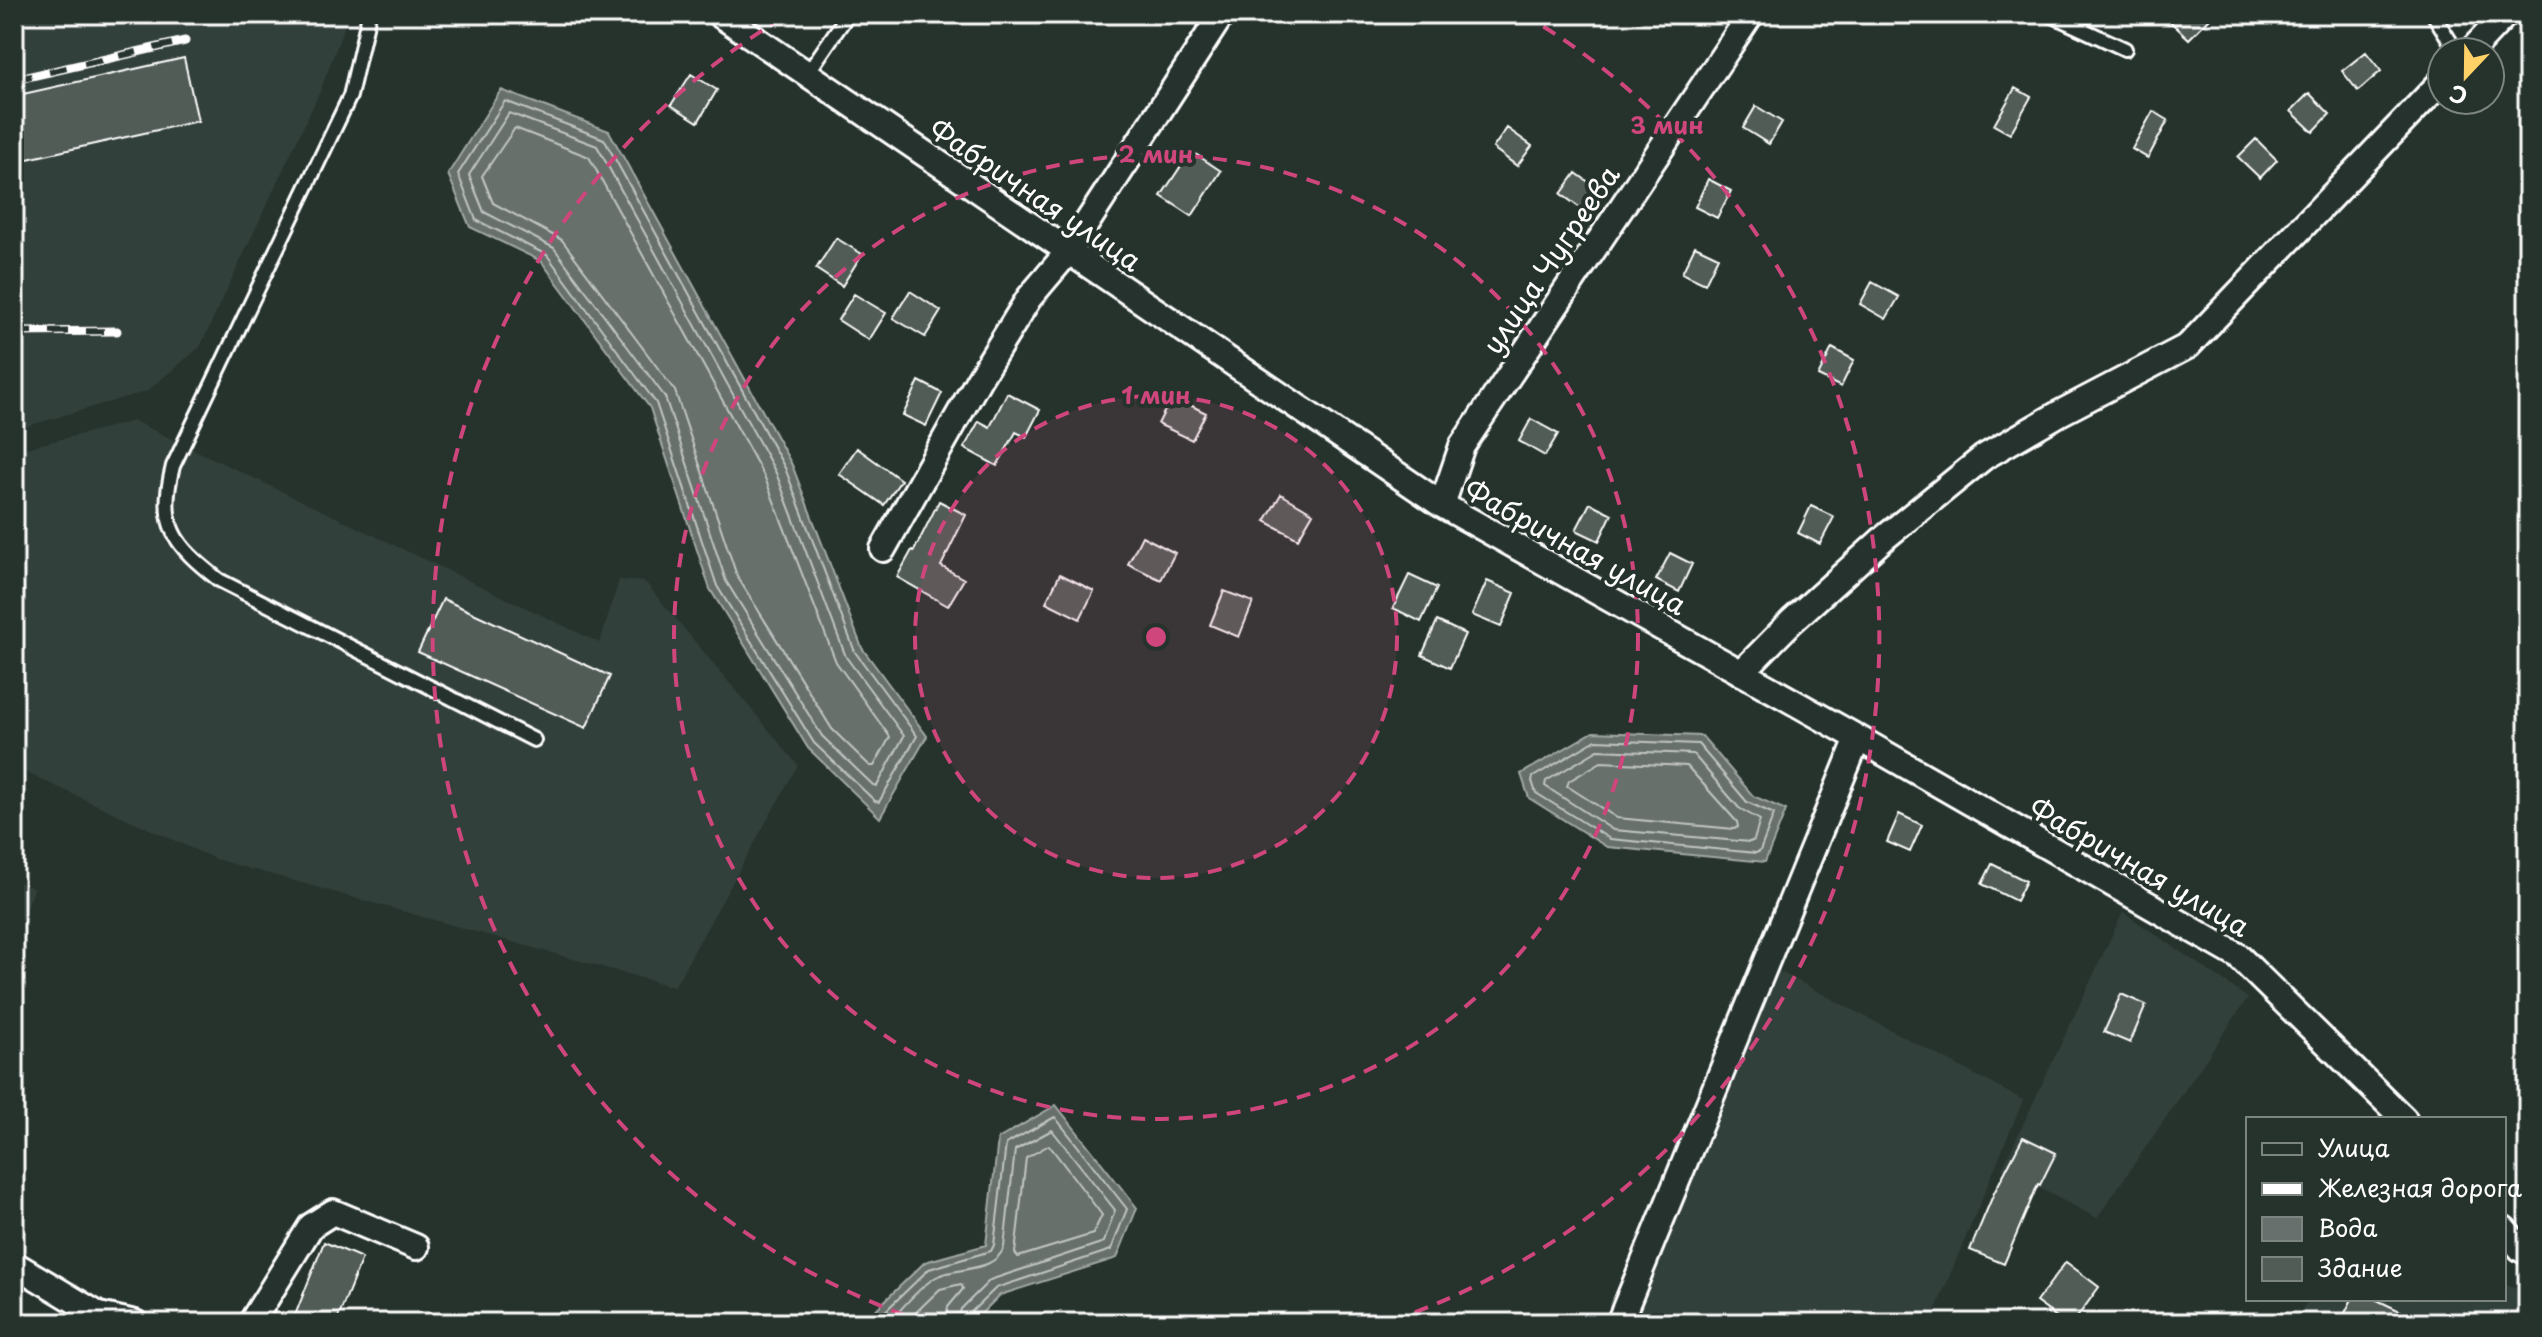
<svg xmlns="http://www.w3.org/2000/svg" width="2542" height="1337" viewBox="0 0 2542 1337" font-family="'Playpen Sans',sans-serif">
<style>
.built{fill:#333f3a}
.water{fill:#67706c;stroke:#a4a9a7;stroke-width:2}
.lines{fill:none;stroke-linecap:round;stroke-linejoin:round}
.shore{stroke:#c2c6c4;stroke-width:2}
.building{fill:#515c57;stroke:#fff;stroke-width:2}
.lane-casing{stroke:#fff;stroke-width:18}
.street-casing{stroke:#fff;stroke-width:30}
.lane{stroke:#26332d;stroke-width:12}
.street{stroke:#26332d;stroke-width:24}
.rail-casing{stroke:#fff;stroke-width:9}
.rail{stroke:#26332d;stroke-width:6;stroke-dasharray:18;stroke-linecap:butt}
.ring{fill:none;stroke:#ce467c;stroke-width:4;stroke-dasharray:14 10}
.labels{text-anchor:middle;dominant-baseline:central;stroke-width:8;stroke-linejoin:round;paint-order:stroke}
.street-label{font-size:28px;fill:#fff;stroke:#26332d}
.centre{fill:#ce467c;stroke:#26332d;stroke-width:4}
.ring-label{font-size:24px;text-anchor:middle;font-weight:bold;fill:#ce467c;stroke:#26332d;stroke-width:8;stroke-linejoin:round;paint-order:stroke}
</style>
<rect width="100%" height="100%" fill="#26332d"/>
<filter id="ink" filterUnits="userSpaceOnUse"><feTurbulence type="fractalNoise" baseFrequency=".0125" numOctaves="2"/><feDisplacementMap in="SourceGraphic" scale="16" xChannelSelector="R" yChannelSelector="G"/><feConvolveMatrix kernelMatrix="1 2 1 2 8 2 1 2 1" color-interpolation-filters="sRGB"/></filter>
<g filter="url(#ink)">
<path class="built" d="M14 14H349L321 89 200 347 147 391 14 430Z
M134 421 600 643 619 580 645 582 798 765 674 987 215 859 14 767V451Z
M14 880 34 888 14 938Z
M2123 912 2248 998 2097 1218 2002 1169Z
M1779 971 2023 1100 1930 1323H1633Z
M2504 1284 2528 1293V1323H2294L2309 1299H2504Z"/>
<path class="water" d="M501 90 609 131 792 465 862 648 927 736 880 818 808 748 710 589 650 408 541 261 470 227 448 174Z
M1593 732 1702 736 1753 796 1786 810 1765 862 1607 847 1529 798 1521 774Z
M1056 1105 1137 1208 1117 1258 1000 1295 972 1323H862L925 1262 986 1245 998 1139Z"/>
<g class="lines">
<path class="shore" d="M505 101 604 139 785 468 855 652 917 736 879 802 875 801 814 743 717 586 656 403 547 255 476 220 458 174Z
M509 113 597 146 776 473 846 657 904 736 877 786 873 785 822 736 726 581 665 397 554 248 484 212 469 175Z
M515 128 589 157 765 478 836 662 890 737 874 766H870L832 729 737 576 675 391 562 240 493 203 482 176Z
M1596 740 1698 744 1747 802 1774 814 1760 851 1756 853 1610 839 1536 793 1532 781 1533 777Z
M1598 750 1693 754 1739 808 1760 820 1754 840 1750 842 1613 830 1545 786 1546 781Z
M1601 762 1687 766 1737 822 1738 827 1734 829 1617 818 1567 786 1569 781Z
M1049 1145 1102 1215 1093 1234 1018 1257 1015 1253 1026 1158Z
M873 1323 929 1269 991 1251 994 1245 1006 1144 1055 1117 1127 1209 1111 1250 996 1288 969 1314 967 1323
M888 1323C902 1309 916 1290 933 1279 953 1265 994 1275 1004 1247L1015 1150 1052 1130 1115 1210 1104 1242 990 1280 961 1309 957 1323
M905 1323 940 1289 961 1284 963 1289 948 1307 945 1323"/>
</g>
<path class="building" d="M2162 14H2214L2189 39Z
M2366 52 2381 71 2358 91 2342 71Z
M184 58 198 121 14 162V96Z
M691 74 717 90 698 122 671 105Z
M2015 88 2031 97 2010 134 1994 125Z
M2309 93 2330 114 2313 132 2291 111Z
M1756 106 1782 122 1769 144 1743 128Z
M2153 111 2168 120 2148 158 2132 149Z
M1507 128 1532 146 1517 166 1493 148Z
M2256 139 2277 160 2260 178 2238 157Z
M1191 151 1221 171 1192 216 1161 196Z
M1576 173 1601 191 1586 212 1561 194Z
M1708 179 1731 191 1717 218 1695 207Z
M836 238 862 254 842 286 816 269Z
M1695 246 1718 257 1705 284 1682 273Z
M1872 282 1899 297 1886 319 1860 304Z
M910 291 941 311 925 337 893 318Z
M854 294 886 313 869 340 838 320Z
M1832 348 1854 360 1841 387 1818 376Z
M919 381 942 393 926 426 903 415Z
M1007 393 1040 410 1026 437 1016 432 997 466 964 448 979 421 990 427Z
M1172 396 1206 413 1192 440 1158 424Z
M1531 419 1558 434 1545 456 1519 441Z
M857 448 901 480 884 505 839 474Z
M1281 494 1313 513 1298 539 1265 521Z
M939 501 966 515 941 566 964 579 948 606 897 577 912 550 914 551Z
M1590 503 1612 514 1599 541 1576 530Z
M1811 506 1834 517 1820 544 1798 533Z
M1142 536 1175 553 1161 580 1128 564Z
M1670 553 1692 564 1679 592 1656 580Z
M1060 574 1094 591 1080 619 1046 602Z
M1409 575 1437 588 1421 622 1393 608Z
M1487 581 1515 593 1501 627 1472 615Z
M1224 591 1253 602 1239 637 1210 625Z
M443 599 610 676 586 728 418 652Z
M1437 621 1465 634 1450 668 1422 655Z
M1899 814 1922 825 1910 852 1887 842Z
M1992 864 2026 881 2016 901 1982 884Z
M2121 994 2146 1005 2130 1043 2104 1032Z
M2023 1137 2056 1153 2040 1185 2038 1184 2004 1264 1970 1250 1994 1193Z
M324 1242 362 1258 336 1323H292Z
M2066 1262 2099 1287 2073 1323H2065L2036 1302Z
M2352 1299H2375L2425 1323H2340Z"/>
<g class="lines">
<g class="lane-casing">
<path id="lane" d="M369 14 350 96 173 466C158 526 173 544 219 580L534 740
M2049 14 2125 49
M2433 14 2457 52
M807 74 848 14"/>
</g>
<g class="street-casing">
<path id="street" d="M719 14 1442 505 1858 738 2238 956 2404 1119
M2470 52 2506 14
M1442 505 1462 446 1751 14
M883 549 979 379 1029 298 1068 252 1222 14
M1741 673 1792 621 1883 539 1984 457 2060 413 2188 346 2442 81
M2504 1229 2521 1249 2528 1253
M14 1264 99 1315 103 1323
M99 1315 135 1323
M251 1323 311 1226 333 1212 416 1247
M1619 1323 1858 738"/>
</g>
<use href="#lane" class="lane"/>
<use href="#street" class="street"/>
<g class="rail-casing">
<path id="rail" d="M14 80 185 41
M14 332 117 331"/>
</g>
<use href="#rail" class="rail"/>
</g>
</g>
<circle cx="1156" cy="637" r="241" fill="#ce467c" fill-opacity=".12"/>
<g class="ring">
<circle cx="1156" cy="637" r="241"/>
<circle cx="1156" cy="637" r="482"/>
<path d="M927 1323A723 723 0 0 1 789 14M1523 14A723 723 0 0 1 1385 1323"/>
</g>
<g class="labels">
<g class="street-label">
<text transform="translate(1036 194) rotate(34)">Фабричная улица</text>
<text transform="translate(1550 259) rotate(-56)">улица Чугреева</text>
<text transform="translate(1576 546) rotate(29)">Фабричная улица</text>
<text transform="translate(2140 866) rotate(30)">Фабричная улица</text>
</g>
</g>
<circle cx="1156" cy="637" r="12" class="centre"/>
<g class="ring-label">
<text x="1667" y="134">3 мин</text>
<text x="1156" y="163">2 мин</text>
<text x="1156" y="404">1 мин</text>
</g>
<rect width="2542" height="1337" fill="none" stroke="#26332d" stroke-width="48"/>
<rect x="24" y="24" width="2494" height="1289" fill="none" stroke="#fff" stroke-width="3" filter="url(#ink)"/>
<rect x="2246" y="1117" width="260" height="184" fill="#26332d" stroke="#7d8581" stroke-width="2"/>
<rect x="2262" y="1143" width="40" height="12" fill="#26332d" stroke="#7d8581" stroke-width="2"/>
<text x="2318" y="1157" font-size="24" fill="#ffffff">Улица</text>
<rect x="2262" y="1183" width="40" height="12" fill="#ffffff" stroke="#7d8581" stroke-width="2"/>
<text x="2318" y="1197" font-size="24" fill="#ffffff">Железная дорога</text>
<rect x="2262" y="1217" width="40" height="24" fill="#67706c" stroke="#7d8581" stroke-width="2"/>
<text x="2318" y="1237" font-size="24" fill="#ffffff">Вода</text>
<rect x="2262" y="1257" width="40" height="24" fill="#515c57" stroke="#7d8581" stroke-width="2"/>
<text x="2318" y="1277" font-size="24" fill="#ffffff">Здание</text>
<g transform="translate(2466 76) rotate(202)"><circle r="38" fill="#26332d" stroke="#7d8581" stroke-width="2"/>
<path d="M0-6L14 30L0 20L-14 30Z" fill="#ffd166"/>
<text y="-12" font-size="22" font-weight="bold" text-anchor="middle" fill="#ffffff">С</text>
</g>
</svg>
